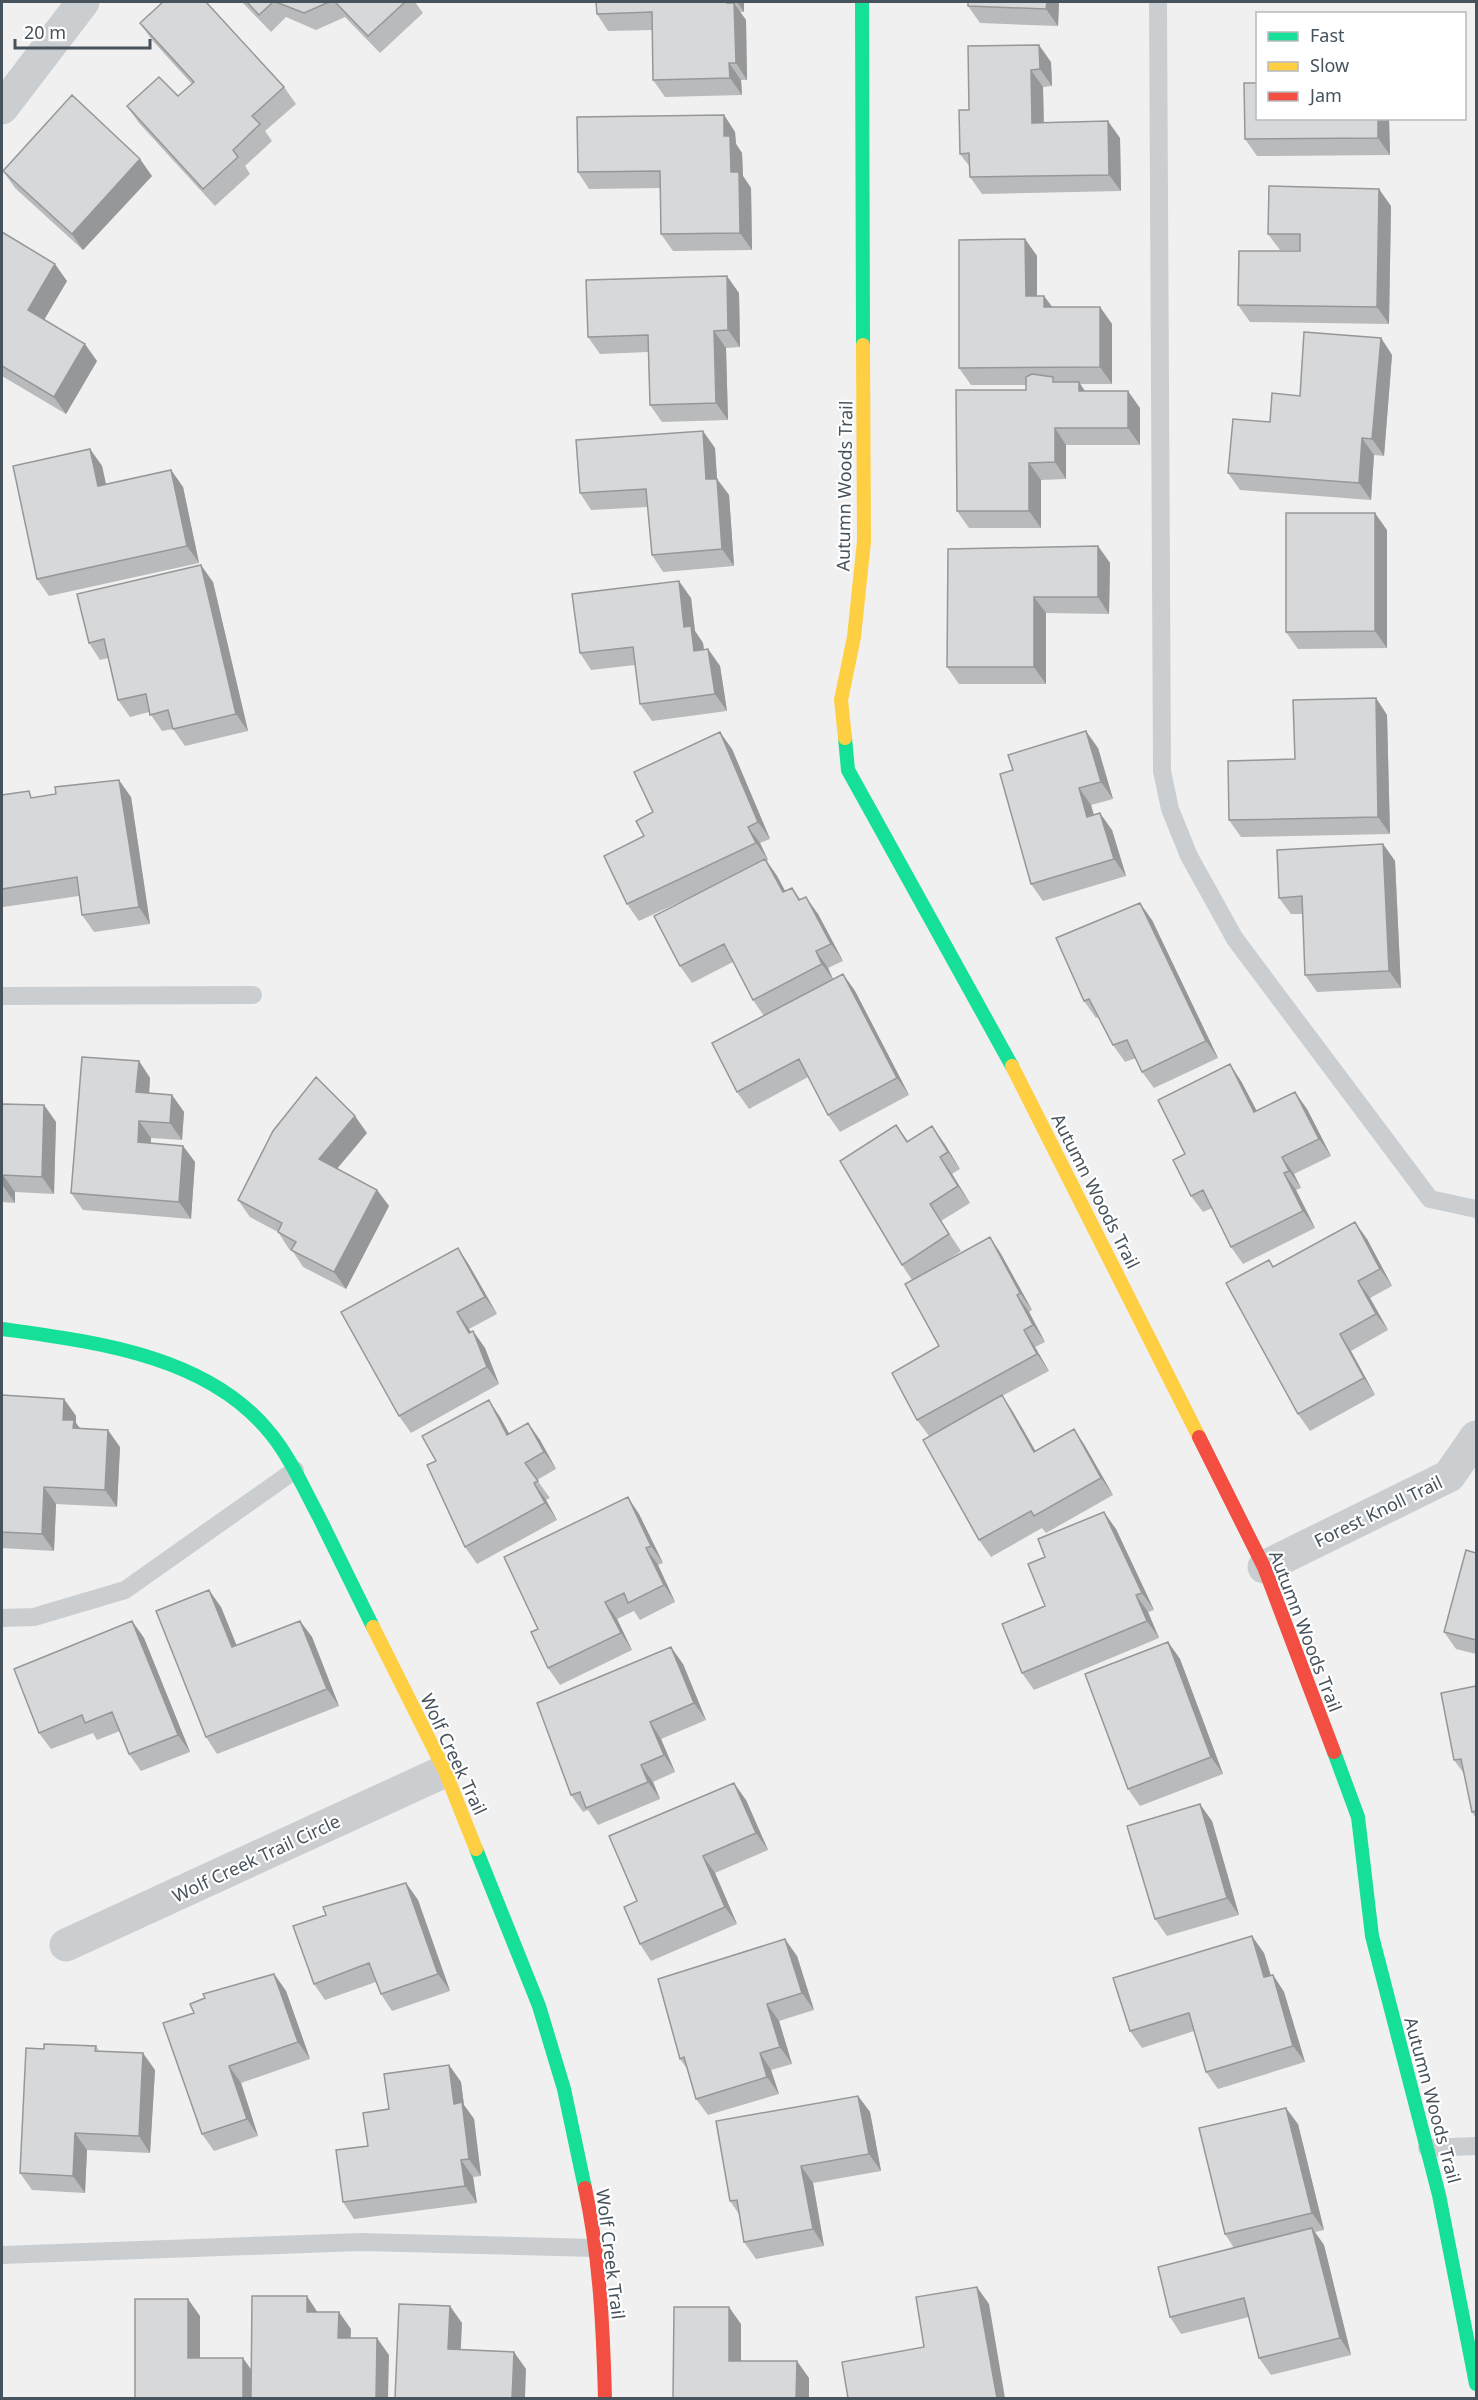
<svg xmlns="http://www.w3.org/2000/svg" width="1478" height="2400" viewBox="0 0 1478 2400" font-family="'Noto Sans',sans-serif">
<style>
.lines{fill:none;stroke-linecap:round;stroke-linejoin:round}
.lane{stroke:#cbced1;stroke-width:18}
.street{stroke:#cbced1;stroke-width:33}
.fast{stroke:#16e098;stroke-width:14}
.slow{stroke:#ffcf43;stroke-width:14}
.jam{stroke:#f24e42;stroke-width:14}
.wall{fill:#b9babb}
.shaded-wall{fill:#969798}
.building{fill:#d7d8d9;stroke:#969798;stroke-width:1.5}
.labels{text-anchor:middle;dominant-baseline:central;stroke-width:4.5;stroke-linejoin:round;paint-order:stroke}
.street-label{font-size:18px;fill:#46525c;stroke:#fff}
</style>
<rect width="100%" height="100%" fill="#f0f0f0"/>
<g class="lines">
<path class="lane" d="M1158 2 1162 771 1170 809 1189 856 1235 939 1430 1199 1476 1209
M2 996 253 995
M2 1618 34 1617 125 1590 295 1470
M1427 2148 1476 2146
M2 2255 361 2242 595 2248"/>
<path class="street" d="M2 108 83 2
M1264 1567 1449 1476 1476 1437
M66 1945 445 1771"/>
<path class="fast" d="M862 2 863 345
M845 738 848 770 1012 1066
M2 1329C95 1342 208 1355 271 1434 291 1459 304 1489 319 1517 337 1554 355 1591 373 1627
M1334 1752 1358 1817 1372 1936 1439 2195 1476 2384
M476 1849 539 2006 564 2089 585 2188"/>
<path class="slow" d="M845 738 841 700 854 637 864 541 863 345
M1012 1066 1199 1437
M373 1627 445 1771 476 1849"/>
<path class="jam" d="M1199 1437 1264 1567 1334 1752
M585 2188C600 2257 603 2328 605 2398"/>
</g>
<path class="wall" d="M242 2H415L423 13 380 53 345 17 316 30 286 17 271 32Z
M596 2H744V12H740L746 20 747 80H741L742 95 665 97 653 80 652 30 608 31 597 14Z
M968 2H1059L1058 26 980 23 968 6Z
M140 23 284 87 296 104 265 131 272 141 245 166 250 174 215 206 139 123 127 106 178 96 192 84 152 40Z
M968 46 1051 62 1052 86 1043 87 1044 123 1120 138 1121 191 982 194 970 177V167L960 154 969 110Z
M724 115 735 132 736 144 742 153 743 176 751 188 752 250 673 251 661 234V188L589 189 578 172Z
M1257 118H1389L1390 155 1257 156 1245 139Z
M3 171 152 176 83 250 15 188Z
M1391 206 1389 324 1250 322 1238 305 1300 251V250H1280L1268 234Z
M2 232 67 281 44 319 97 361 66 414 2 376Z
M1025 239 1037 256V296H1044L1052 307H1100L1112 324V384H1080L1085 391 1140 408V445H1066V479L1041 480V528H969L957 511 1026 390V385H971L959 368Z
M739 293 740 347 726 348 728 420 662 422 650 405 648 352 600 354 588 337Z
M1381 338 1392 355 1384 456 1374 455 1371 500 1240 490 1228 473 1270 422 1300 396Z
M715 448 717 479 729 495 734 566 663 572 652 555 648 507 591 510 580 493Z
M90 449 102 466 106 484 171 470 183 487 199 563 49 596 37 579Z
M1387 530V648L1298 649 1286 632Z
M1098 546 1110 563 1109 614 1046 613V684H959L947 667 948 549Z
M213 582 248 731 185 746 173 729 162 731 149 712 130 717 118 700 108 658 100 660 89 643Z
M691 598 695 631 703 643 704 650 708 649 720 666 727 711 652 721 640 704 635 665 591 670 580 653Z
M1376 698 1387 715 1390 834 1241 837 1229 820Z
M1098 748 1113 799 1091 805 1094 815 1112 830 1126 876 1043 901 1031 884Z
M732 749 770 839 760 843 768 860 767 861 777 876 785 891 792 888 801 900 818 914 843 961 828 968 833 980 843 974 855 991 909 1095 840 1132 828 1115 808 1077 749 1109 737 1092 764 1016 753 1000 733 962 692 983 680 966 705 890 639 921 627 904 644 836 653 812Z
M2 795 34 798 131 797 150 924 94 932 82 915 79 896 3 907 2 905Z
M1383 844 1395 861 1401 988 1317 992 1305 975 1303 914H1291L1279 898Z
M1152 920 1218 1058 1154 1088 1142 1072 1136 1058 1125 1062 1113 1045 1098 1017 1096 1018 1084 1001Z
M139 1061 150 1078 149 1094 172 1095 184 1112 182 1140 151 1138V1143L183 1146 195 1162 191 1219 83 1210 71 1193Z
M1241 1081 1257 1111 1307 1109 1331 1156 1294 1174 1301 1188 1296 1190 1315 1228 1243 1264 1231 1247 1212 1208 1203 1212 1191 1196 1185 1154Z
M2 1104 44 1105 56 1122 54 1194 15 1192V1203L2 1202Z
M896 1125 908 1141 944 1143 960 1169 952 1174 970 1203 941 1221 961 1251 940 1265 990 1237 1001 1254 1032 1310 1029 1312 1045 1342 1035 1347 1049 1371 1002 1396 1013 1412 1035 1451 1074 1429 1085 1446 1113 1495 1046 1533 1042 1528 991 1557 979 1540 929 1436 917 1420 939 1346 912 1280 902 1265Z
M367 1133 337 1168 377 1190 389 1206 346 1289 303 1267 292 1250 289 1249 278 1232 250 1217 238 1200Z
M1367 1239 1392 1286 1370 1298 1388 1330 1351 1351 1375 1395 1310 1431 1298 1414 1274 1267Z
M458 1248 469 1265 497 1314 469 1329 471 1332 473 1331 485 1348 499 1384 411 1433 399 1416Z
M2 1395 64 1399 76 1416V1423L80 1428 120 1447 117 1507 56 1504 54 1551 2 1548Z
M500 1417 509 1434 528 1423 540 1440 556 1469 537 1480 550 1498 546 1500 557 1520 477 1564 465 1547 436 1461Z
M639 1514 663 1563 658 1565 675 1602 640 1620 634 1611 617 1619 632 1650 560 1685 548 1668 538 1629Z
M1116 1529 1154 1610 1148 1612 1159 1638 1034 1690 1022 1673 1045 1606Z
M1476 1553V1654L1456 1649 1444 1632Z
M221 1607 237 1646 300 1621 312 1637 339 1706 217 1754 206 1737Z
M132 1621 144 1638 190 1752 141 1771 129 1754 120 1731 97 1740 93 1733 51 1749 39 1733Z
M1168 1642 1180 1659 1223 1774 1140 1806 1128 1789Z
M683 1664 706 1720 661 1739 675 1772 653 1782 660 1799 598 1825 588 1810 583 1812 571 1795Z
M1476 1686V1818L1472 1812 1465 1775 1454 1760Z
M746 1800 768 1850 715 1873 737 1924 651 1961 640 1944 637 1901Z
M1212 1821 1239 1915 1167 1936 1155 1919Z
M406 1883 418 1900 450 1991 392 2011 381 1994 376 1982 325 2000 314 1984 326 1915Z
M1264 1953 1271 1975H1273L1284 1992 1305 2062 1218 2089 1206 2072 1194 2031 1142 2048 1130 2031Z
M797 1956 814 2010 779 2021 792 2064 771 2070 779 2094 708 2115 696 2099 688 2070 680 2059Z
M274 1974 286 1991 310 2059 241 2083 258 2136 214 2151 202 2134 194 2013Z
M96 2046 99 2051 155 2070 150 2153 87 2150 85 2193 32 2190 20 2173 44 2049Z
M449 2065 461 2082 464 2105 474 2119 481 2176 473 2177 477 2203 354 2219 343 2202 368 2146 389 2109Z
M858 2096 870 2112 881 2171 813 2183 824 2246 756 2259 744 2242 739 2214 730 2201Z
M1298 2124 1324 2230 1315 2232 1324 2245 1351 2355 1271 2375 1259 2358 1249 2317 1181 2334 1170 2317 1234 2248 1225 2234Z"/>
<path class="shaded-wall" d="M727 2H732L734 5V3L746 20 747 80 736 63Z
M737 2H744V12Z
M1047 2H1059L1058 26 1046 9Z
M1039 45 1051 62 1052 86 1040 69Z
M729 63 741 80 742 95 730 78Z
M1031 70 1043 87 1044 140 1032 123Z
M724 115 735 132 736 144 742 153 743 176 751 188 752 250 740 233 731 172 724 136Z
M1378 118H1389L1390 155 1378 138Z
M1108 121 1120 138 1121 191 1109 175Z
M140 159 152 176 83 250 72 234Z
M1379 189 1391 206 1389 324 1377 307Z
M1025 239 1037 256V312L1026 296Z
M55 264 67 281 40 327 28 310Z
M727 276 739 293 740 347 728 330Z
M1044 296 1056 312 1044 307Z
M1100 307 1112 324V384L1100 367Z
M714 331 726 348 728 420 716 403Z
M1381 338 1392 355 1384 456 1372 439Z
M85 344 97 361 66 414 54 397Z
M1079 382 1090 399 1079 391Z
M1128 391 1140 408V445L1128 428Z
M1055 428 1066 445V479L1055 462Z
M703 431 715 448 718 496 706 479Z
M1362 438 1374 455 1371 500 1359 483Z
M90 449 102 466 110 503 98 486Z
M1029 463 1041 480V528L1029 511Z
M171 470 183 487 199 563 187 546Z
M717 479 729 495 734 566 722 549Z
M1375 513 1387 530V648L1375 631Z
M1098 546 1110 563 1109 614 1098 597Z
M201 565 213 582 248 731 236 714Z
M679 581 691 598 695 631 703 643 706 668 694 651 684 627Z
M1034 597 1046 613V684L1034 667Z
M708 649 720 666 727 711 715 694Z
M1376 698 1387 715 1390 834 1378 817Z
M1086 731 1098 748 1113 799 1101 782Z
M720 732 732 749 770 839 758 822Z
M119 780 131 797 150 924 139 907Z
M1079 788 1091 805 1099 834 1087 817Z
M1100 813 1112 830 1126 876 1114 859Z
M748 827 760 843 768 860 756 843Z
M1383 844 1395 861 1401 988 1389 971Z
M765 859 777 876 795 909 783 892Z
M806 897 818 914 843 961 831 944Z
M1140 903 1152 920 1218 1058 1206 1041Z
M816 951 828 968 834 981 822 964Z
M843 974 855 991 909 1095 897 1078Z
M139 1061 150 1078 148 1109 136 1092Z
M1230 1064 1241 1081 1266 1129 1254 1112Z
M1295 1092 1307 1109 1331 1156 1319 1139Z
M172 1095 184 1112 182 1140 170 1123Z
M44 1105 56 1122 54 1194 42 1177Z
M355 1116 367 1133 331 1176 319 1159Z
M139 1121 151 1138 150 1159 138 1142Z
M932 1126 944 1143 960 1169 948 1152Z
M183 1146 195 1162 191 1219 179 1202Z
M940 1157 952 1174 970 1203 958 1186Z
M1282 1157 1294 1174 1301 1188 1289 1171Z
M1284 1173 1296 1190 1315 1228 1303 1211Z
M3 1175 15 1192V1203L3 1186Z
M377 1190 389 1206 346 1289 334 1272Z
M1355 1222 1367 1239 1392 1286 1380 1269Z
M990 1237 1001 1254 1032 1310 1020 1293Z
M458 1248 469 1265 497 1314 485 1297Z
M1358 1281 1370 1298 1388 1330 1376 1314Z
M1017 1295 1029 1312 1045 1342 1033 1325Z
M457 1312 469 1329 480 1348 473 1331 485 1348 499 1384 487 1367Z
M1024 1330 1035 1347 1049 1371 1037 1354Z
M1340 1334 1351 1351 1375 1395 1364 1378Z
M1002 1395 1013 1412 1046 1469 1034 1452Z
M64 1399 76 1416V1423L86 1437 63 1420Z
M489 1400 500 1417 519 1451 507 1435Z
M528 1423 540 1440 556 1469 544 1452Z
M1074 1429 1085 1446 1113 1495 1101 1478Z
M108 1430 120 1447 117 1507 105 1490Z
M534 1483 546 1500 557 1520 545 1503Z
M44 1487 56 1504 54 1551 42 1534Z
M628 1497 639 1514 663 1563 651 1546Z
M1104 1512 1116 1529 1154 1610 1142 1593Z
M646 1548 658 1565 675 1602 664 1585Z
M209 1590 221 1607 244 1664 232 1647Z
M1136 1595 1148 1612 1159 1638 1147 1621Z
M605 1602 617 1619 632 1650 621 1633Z
M132 1621 144 1638 190 1752 178 1735Z
M300 1621 312 1637 339 1706 327 1689Z
M1168 1642 1180 1659 1223 1774 1211 1757Z
M671 1647 683 1664 706 1720 694 1703Z
M650 1722 661 1739 675 1772 664 1755Z
M641 1765 653 1782 660 1799 648 1782Z
M734 1783 746 1800 768 1850 756 1833Z
M1200 1804 1212 1821 1239 1915 1227 1898Z
M703 1856 715 1873 737 1924 725 1907Z
M406 1883 418 1900 450 1991 438 1974Z
M1252 1936 1264 1953 1276 1994 1264 1977Z
M785 1939 797 1956 814 2010 802 1993Z
M274 1974 286 1991 310 2059 298 2042Z
M1273 1975 1284 1992 1305 2062 1293 2046Z
M767 2004 779 2021 792 2064 780 2047Z
M143 2053 155 2070 150 2153 139 2136Z
M760 2053 771 2070 779 2094 767 2077Z
M449 2065 461 2082 464 2105 474 2119 481 2176 469 2159 454 2104Z
M229 2066 241 2083 258 2136 247 2119Z
M858 2096 870 2112 881 2171 869 2154Z
M1286 2108 1298 2124 1324 2230 1312 2213Z
M75 2133 87 2150 85 2193 73 2176Z
M461 2160 473 2177 477 2203 465 2186Z
M801 2166 813 2183 824 2246 813 2229Z
M1312 2228 1324 2245 1351 2355 1340 2338Z
M977 2287 989 2304 1005 2398H997Z
M307 2296 318 2313 307 2312Z
M188 2299 200 2316V2375L188 2358Z
M450 2306 462 2323 460 2366 448 2349Z
M729 2307 741 2324V2378L729 2361Z
M339 2312 351 2329 350 2354 338 2338Z
M377 2338 389 2355 388 2398H376Z
M514 2352 526 2369 525 2398H512Z
M243 2358 255 2375V2398H243Z
M797 2361 809 2378V2398H796Z"/>
<path class="building" d="M163 2H206L284 87 252 116 260 124 233 150 238 157 203 189 127 106 159 77 178 96 194 82 140 23Z
M247 2H273L259 15Z
M276 2H329L304 13Z
M335 2H405L368 36Z
M596 2H727V3H734L736 63H729L730 78 653 80 652 12 597 14Z
M968 2H1047L1046 9 968 6Z
M1039 45 1040 69 1031 70 1032 123 1108 121 1109 175 970 177 969 153 960 154 959 110H969L968 46Z
M1244 83H1257V118H1378V138L1245 139Z
M72 95 140 159 72 234 3 171Z
M724 115V136H730L731 172H739L740 233 661 234 660 171 578 172 577 117Z
M1269 186 1379 189 1377 307 1238 305 1239 251H1300V234H1268Z
M2 232 55 264 28 310 85 344 54 397 2 366Z
M1025 239 1026 296H1044V307H1100V367L959 368V240Z
M727 276 728 330 714 331 716 403 650 405 648 335 588 337 586 280Z
M1304 332 1381 338 1372 439 1362 438 1359 483 1228 473 1233 419 1270 422 1272 393 1300 396Z
M1032 374 1053 377V382H1079V391H1128V428H1055V462L1029 463V511H957L956 390H1026V377Z
M703 431 706 479H717L722 549 652 555 646 489 580 493 576 440Z
M90 449 98 486 171 470 187 546 37 579 13 466Z
M1286 513H1375V631L1286 632Z
M1098 546V597H1034V667H947L948 549Z
M201 565 236 714 173 729 168 710 150 715 146 694 118 700 104 639 89 643 77 594Z
M679 581 684 627 691 626 694 651 708 649 715 694 640 704 633 647 580 653 572 594Z
M1376 698 1378 817 1229 820 1228 761 1295 759 1293 700Z
M1086 731 1101 782 1079 788 1087 817 1100 813 1114 859 1031 884 1000 774 1013 770 1008 755Z
M720 732 758 822 748 827 756 843 627 904 604 856 644 836 636 821 653 812 634 772Z
M119 780 139 907 82 915 77 877 2 889V795L29 791 31 798 56 794 55 787Z
M1383 844 1389 971 1305 975 1302 896 1279 898 1277 850Z
M765 859 783 892 792 888 799 900 806 897 831 944 816 951 822 964 753 1000 724 944 680 966 654 916Z
M1140 903 1206 1041 1142 1072 1127 1040 1113 1045 1089 999 1084 1001 1056 938Z
M843 974 897 1078 828 1115 799 1059 737 1092 712 1043Z
M82 1057 139 1061 136 1092 172 1095 170 1123 139 1121 138 1142 183 1146 179 1202 71 1193Z
M1230 1064 1254 1112 1295 1092 1319 1139 1282 1157 1289 1171 1284 1173 1303 1211 1231 1247 1203 1190 1191 1196 1173 1160 1185 1154 1158 1100Z
M316 1077 355 1116 319 1159 377 1190 334 1272 291 1250 296 1242 278 1232 282 1223 238 1200 273 1131Z
M2 1104 44 1105 42 1177 3 1175V1186H2Z
M896 1125 907 1142 932 1126 948 1152 940 1157 958 1186 930 1204 949 1234 902 1265 840 1161Z
M1355 1222 1380 1269 1358 1281 1376 1314 1340 1334 1364 1378 1298 1414 1226 1283 1269 1260 1273 1267Z
M990 1237 1020 1293 1017 1295 1033 1325 1024 1330 1037 1354 917 1420 892 1373 939 1346 905 1284Z
M458 1248 485 1297 457 1312 469 1333 473 1331 487 1367 399 1416 341 1312Z
M2 1395 64 1399 63 1420H74L73 1428 108 1430 105 1490 44 1487 42 1534 2 1532Z
M1002 1395 1034 1452 1074 1429 1101 1478 1034 1516 1031 1511 979 1540 923 1440Z
M489 1400 507 1435 528 1423 544 1452 525 1463 538 1481 534 1483 545 1503 465 1547 427 1465 436 1461 422 1436Z
M628 1497 651 1546 646 1548 664 1585 628 1603 624 1593 605 1602 621 1633 548 1668 531 1632 538 1629 504 1557Z
M1104 1512 1142 1593 1136 1595 1147 1621 1022 1673 1002 1624 1045 1606 1028 1564 1045 1557 1038 1539Z
M1466 1550 1476 1553V1640L1444 1632Z
M209 1590 232 1647 300 1621 327 1689 206 1737 156 1611Z
M132 1621 178 1735 129 1754 112 1712 85 1723 82 1715 39 1733 14 1669Z
M1168 1642 1211 1757 1128 1789 1085 1674Z
M671 1647 694 1703 650 1722 664 1755 641 1765 648 1782 586 1808 580 1792 571 1795 537 1703Z
M1476 1686V1811L1472 1812 1461 1759 1454 1760 1441 1693Z
M734 1783 756 1833 703 1856 725 1907 640 1944 624 1907 637 1901 609 1836Z
M1200 1804 1227 1898 1155 1919 1127 1826Z
M406 1883 438 1974 381 1994 369 1963 314 1984 293 1926 326 1915 323 1907Z
M1252 1936 1264 1977 1273 1975 1293 2046 1206 2072 1189 2013 1130 2031 1113 1978Z
M785 1939 802 1993 767 2004 780 2047 760 2053 767 2077 696 2099 684 2057 680 2059 658 1979Z
M274 1974 298 2042 229 2066 247 2119 202 2134 163 2023 194 2013 190 2004 205 1998 203 1994Z
M44 2044 96 2046 95 2051 143 2053 139 2136 75 2133 73 2176 20 2173 26 2048 44 2049Z
M449 2065 454 2104 462 2102 469 2159 461 2160 465 2186 343 2202 336 2150 368 2146 363 2113 389 2109 384 2074Z
M858 2096 869 2154 801 2166 813 2229 744 2242 737 2200 730 2201 716 2121Z
M1286 2108 1312 2213 1225 2234 1199 2128Z
M1312 2228 1340 2338 1259 2358 1244 2298 1170 2317 1158 2267Z
M977 2287 997 2398H848L842 2362 924 2347 916 2297Z
M252 2296H307V2312H339L338 2338H377L376 2398H251Z
M135 2299H188V2358H243V2398H135Z
M399 2304 450 2306 448 2349 514 2352 512 2398H395Z
M674 2307H729V2361H797L796 2398H673Z"/>
<g class="labels">
<g class="street-label">
<text transform="translate(844 486) rotate(-89)">Autumn Woods Trail</text>
<text transform="translate(1096 1191) rotate(63)">Autumn Woods Trail</text>
<text transform="translate(1378 1511) rotate(-26)">Forest Knoll Trail</text>
<text transform="translate(1306 1631) rotate(69)">Autumn Woods Trail</text>
<text transform="translate(454 1754) rotate(65)">Wolf Creek Trail</text>
<text transform="translate(256 1858) rotate(-25)">Wolf Creek Trail Circle</text>
<text transform="translate(1433 2100) rotate(75)">Autumn Woods Trail</text>
<text transform="translate(611 2254) rotate(83)">Wolf Creek Trail</text>
</g>
</g>
<rect width="1478" height="2400" fill="none" stroke="#46525c" stroke-width="6"/>
<rect x="1256" y="12" width="210" height="108" fill="#ffffff" stroke="#b5babe" stroke-width="1.5"/>
<rect x="1268" y="32" width="30" height="9" fill="#16e098" stroke="#b5babe" stroke-width="1.5"/>
<text x="1310" y="42" font-size="18" fill="#46525c">Fast</text>
<rect x="1268" y="62" width="30" height="9" fill="#ffcf43" stroke="#b5babe" stroke-width="1.5"/>
<text x="1310" y="72" font-size="18" fill="#46525c">Slow</text>
<rect x="1268" y="92" width="30" height="9" fill="#f24e42" stroke="#b5babe" stroke-width="1.5"/>
<text x="1310" y="102" font-size="18" fill="#46525c">Jam</text>
<path d="M15 39v9h135v-9" fill="none" stroke="#46525c" stroke-width="3"/>
<text x="24" y="39" font-size="18" fill="#46525c" stroke="#ffffff" stroke-width="4.5" paint-order="stroke">20 m</text>
</svg>
